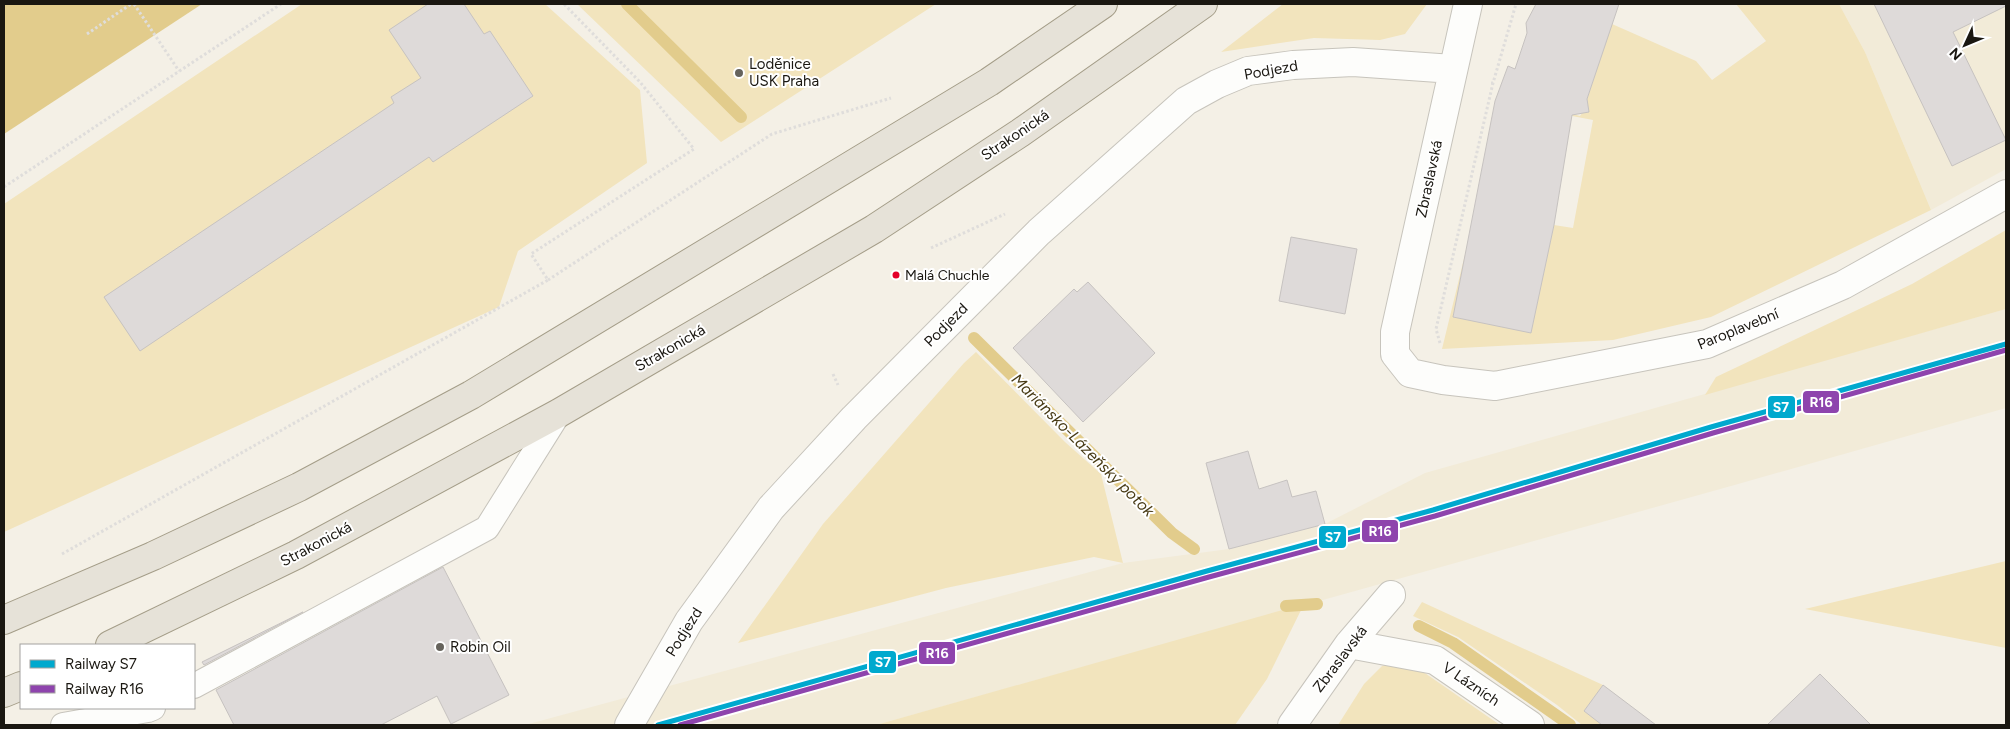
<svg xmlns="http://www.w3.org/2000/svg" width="2010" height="729" viewBox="0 0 2010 729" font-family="Figtree,sans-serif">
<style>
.built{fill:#f2ebd8}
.green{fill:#f2e4bd}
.water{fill:#e2cc8c}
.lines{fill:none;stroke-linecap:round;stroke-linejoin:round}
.stream{stroke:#e2cc8c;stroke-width:12}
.building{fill:#dedad9;stroke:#c6c2c0}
.service-casing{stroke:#c7c4bc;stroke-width:26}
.minor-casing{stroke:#c7c4bc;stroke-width:30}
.primary-casing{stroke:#a49d88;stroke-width:30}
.path{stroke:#dfdddb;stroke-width:3;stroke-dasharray:2.5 2.5;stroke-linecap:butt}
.service{stroke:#fdfdfb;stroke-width:24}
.minor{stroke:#fdfdfb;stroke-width:28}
.primary{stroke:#e6e2d8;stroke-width:28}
.rail-1-casing{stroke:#fff;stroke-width:9}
.rail-2-casing{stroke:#fff;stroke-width:9}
.rail-1{stroke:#00a9ce;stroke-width:5}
.rail-2{stroke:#8e44ad;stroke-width:5}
.poi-dot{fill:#66635c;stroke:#fff;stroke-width:2}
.bus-dot{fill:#e4002b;stroke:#fff;stroke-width:2}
.labels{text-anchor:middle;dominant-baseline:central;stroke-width:4;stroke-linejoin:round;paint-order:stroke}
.bus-label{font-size:14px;fill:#1a1711;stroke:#fff;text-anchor:start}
.poi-label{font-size:15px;fill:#1a1711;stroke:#fff;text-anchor:start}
.street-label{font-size:15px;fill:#1a1711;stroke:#fff}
.water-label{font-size:16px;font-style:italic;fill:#483b16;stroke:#fff}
.line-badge{stroke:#fff;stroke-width:2}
.badge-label{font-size:14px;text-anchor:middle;font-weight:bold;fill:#fff}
</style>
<rect width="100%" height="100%" fill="#f4f0e6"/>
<path class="built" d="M1839 4H2006V169L1931 210 1865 52Z
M2006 309V408L1731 486 876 725H525L1123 563 1229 549 1325 524 1425 473Z"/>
<path class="green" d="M302 4H545L640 90 647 163 518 251 499 307 4 532V204Z
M577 4H936L721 142Z
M1283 4H1427L1405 34 1380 40 1314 38 1221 52Z
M1736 4H1839L1865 52 1931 210 1711 317 1613 340 1442 349 1470 234 1453 317 1531 332 1554 225 1573 228 1593 120 1572 116 1573 114 1580 116 1582 113 1589 112 1587 99 1612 24 1696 61 1712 80 1766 41Z
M2006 230V309L1705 395 1716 377 1912 284Z
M976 352 1065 442 1101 474 1123 563 1094 557 946 588 738 643 823 524 964 363Z
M2006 561V648L1805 609Z
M1422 602 1603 685 1584 711 1602 725H1582L1557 705 1458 637 1413 616Z
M1304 604 1267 679 1235 725H876Z
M1406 660 1500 725H1338L1364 684 1382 666Z"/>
<path class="water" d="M4 4H202L4 134Z"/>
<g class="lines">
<path class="stream" d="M627 4 741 117
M974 338 1172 533 1194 549
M1286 606 1317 604
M1419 626 1453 643 1570 725"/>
</g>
<path class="building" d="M428 4H464L484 34 490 31 533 96 433 162 429 157 140 351 104 297 394 103 391 97 421 78 389 30Z
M1536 4H1619L1587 99 1589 112 1572 115 1554 225 1531 333 1453 317 1495 101 1508 66 1515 69 1527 33 1526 23Z
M1874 4H2006V6L1953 32 2006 140 1952 166Z
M1291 237 1357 249 1345 314 1279 301Z
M1088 282 1155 353 1083 422 1013 348 1074 289 1077 292Z
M1248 451 1259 489 1287 480 1292 497 1316 491 1325 524 1229 549 1206 463Z
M443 567 509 695 451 724 437 696 381 725H234L216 690Z
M303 612 204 665 202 662Z
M1820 674 1871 725H1767Z
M1603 685 1656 725H1602L1584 711Z"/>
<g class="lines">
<g class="service-casing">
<path id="service" d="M194 686 487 528 559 413
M63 725 148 710 153 708"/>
</g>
<g class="minor-casing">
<path id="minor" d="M1468 4 1395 332V354L1410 373 1443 380 1495 386 1707 344 1843 285 2006 194
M1349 644 1435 660 1530 725
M629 725 689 621 771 508 854 418 1039 232 1186 101 1217 84 1248 71 1293 65 1353 62 1453 69
M1292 725 1349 644 1391 595"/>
</g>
<g class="primary-casing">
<path id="primary" d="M4 620 153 556 299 487 471 395 989 82 1103 4
M110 645 296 555 559 413 874 229 1020 133 1203 4
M4 693 21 686"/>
</g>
<path class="path" d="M134 4 179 71
M87 34 131 4
M1491 83H1493L1516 4
M4 187 281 4
M931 248 1005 214
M548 280 772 134 891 98
M1440 343 1436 329 1493 83
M833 374 838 385
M62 554 548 280 531 254 694 149 640 82 564 4"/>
<use href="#service" class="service"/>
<use href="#minor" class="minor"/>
<use href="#primary" class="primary"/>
<g class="rail-1-casing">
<path id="rail-1" d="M658 725 1207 571 1433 510 1711 427 2006 344"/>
</g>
<g class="rail-2-casing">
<path id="rail-2" d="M680 725 1209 577 1435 516 1713 433 2006 350"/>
</g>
<use href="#rail-1" class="rail-1"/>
<use href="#rail-2" class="rail-2"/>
</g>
<g class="poi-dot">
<circle cx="739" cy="73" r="5"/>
<circle cx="440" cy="647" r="5"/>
</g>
<circle class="bus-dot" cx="896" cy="275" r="4.5"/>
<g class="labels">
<g class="bus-label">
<text x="905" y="275">Malá Chuchle</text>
</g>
<g class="poi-label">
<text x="749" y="64">Loděnice<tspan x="749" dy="17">USK Praha</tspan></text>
<text x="450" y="647">Robin Oil</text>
</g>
<g class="street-label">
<text transform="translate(1271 70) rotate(-10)">Podjezd</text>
<text transform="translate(1015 135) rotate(-34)">Strakonická</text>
<text transform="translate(1429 179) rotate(-78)">Zbraslavská</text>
<text transform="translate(946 325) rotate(-45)">Podjezd</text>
<text transform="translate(1738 329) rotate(-22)">Paroplavební</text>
<text transform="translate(670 348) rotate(-30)">Strakonická</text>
<text transform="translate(316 544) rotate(-28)">Strakonická</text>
<text transform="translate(684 632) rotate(-58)">Podjezd</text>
<text transform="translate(1340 659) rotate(-53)">Zbraslavská</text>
<text transform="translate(1471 684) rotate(34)">V Lázních</text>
</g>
<g class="water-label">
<text transform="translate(1083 445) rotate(45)">Mariánsko-Lázeňský potok</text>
</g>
</g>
<g class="line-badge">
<rect x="1802" y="390" width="38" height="24" rx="5" fill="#8e44ad"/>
<rect x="1767" y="395" width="29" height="24" rx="5" fill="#00a9ce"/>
<rect x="1361" y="519" width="38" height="24" rx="5" fill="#8e44ad"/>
<rect x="1318" y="525" width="29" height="24" rx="5" fill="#00a9ce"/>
<rect x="918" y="641" width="38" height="24" rx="5" fill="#8e44ad"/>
<rect x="868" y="650" width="29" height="24" rx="5" fill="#00a9ce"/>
</g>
<g class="badge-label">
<text x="1821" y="407">R16</text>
<text x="1781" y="412">S7</text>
<text x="1380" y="536">R16</text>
<text x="1333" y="542">S7</text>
<text x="937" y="658">R16</text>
<text x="883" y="667">S7</text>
</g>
<rect width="2010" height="729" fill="none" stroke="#1a1711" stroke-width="10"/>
<rect x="20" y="644" width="175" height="65" fill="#ffffff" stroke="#a3a2a0"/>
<rect x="30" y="660" width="25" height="8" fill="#00a9ce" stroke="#a3a2a0"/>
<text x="65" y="669" font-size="15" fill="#1a1711">Railway S7</text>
<rect x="30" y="685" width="25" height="8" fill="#8e44ad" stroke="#a3a2a0"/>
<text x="65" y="694" font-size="15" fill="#1a1711">Railway R16</text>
<g transform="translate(1965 45) rotate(226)" stroke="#ffffff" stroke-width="4" paint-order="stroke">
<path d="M0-4L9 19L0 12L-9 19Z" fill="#1a1711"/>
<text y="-8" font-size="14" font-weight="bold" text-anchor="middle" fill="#1a1711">N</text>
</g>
</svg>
